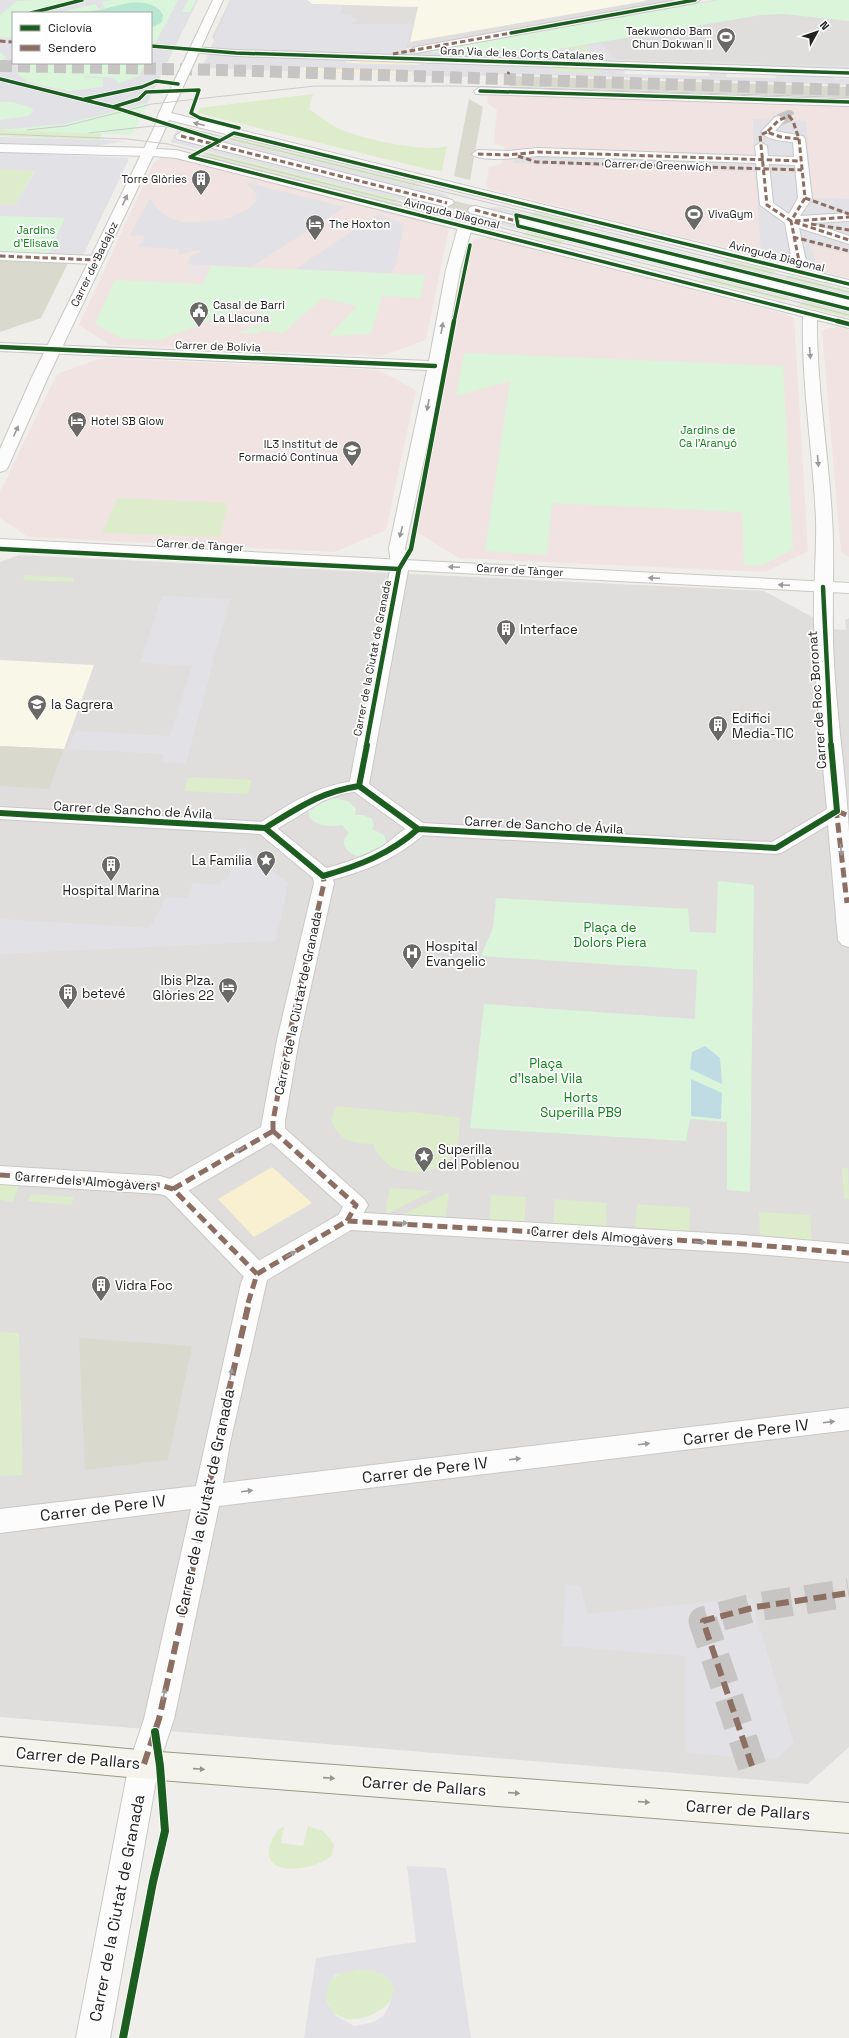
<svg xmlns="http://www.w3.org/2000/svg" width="849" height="2038" viewBox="0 0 849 2038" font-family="'Space Grotesk',sans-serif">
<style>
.residential{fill:#dfdedc}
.commercial{fill:#f1e3e1}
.industrial{fill:#ede4e9}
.education{fill:#f8f7e8}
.construction{fill:#d9d9cd}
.grass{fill:#ddeccb}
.sand{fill:#f8f0d0}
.park{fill:#daf5da;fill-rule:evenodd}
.pitch{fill:#b7e6d2}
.plaza{fill:#e2e1e5;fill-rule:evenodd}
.water{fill:#bfdbe3}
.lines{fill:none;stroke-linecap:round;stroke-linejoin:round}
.pedestrian-tunnel-far1{stroke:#c7c5c3;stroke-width:12;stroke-dasharray:12 6;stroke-linecap:butt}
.pedestrian-tunnel{stroke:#c7c5c3;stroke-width:29;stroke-dasharray:29 14;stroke-linecap:butt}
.primary-tunnel{stroke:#c7c5c3;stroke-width:12;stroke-dasharray:12 6;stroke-linecap:butt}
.pedestrian-casing{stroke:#c9c8c7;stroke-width:2}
.minor-casing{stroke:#c9c8c7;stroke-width:2}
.tertiary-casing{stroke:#c9c8c7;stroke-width:2}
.secondary-casing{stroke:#999a82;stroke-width:2}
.pedestrian{fill:#fdfcfc;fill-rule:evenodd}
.minor{fill:#fdfcfc;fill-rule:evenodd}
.tertiary{fill:#fdfcfc;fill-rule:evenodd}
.secondary{fill:#f4f4ed;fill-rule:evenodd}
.tram{stroke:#ccc;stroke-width:1}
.quiet-far2{stroke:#8d6e63;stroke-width:3;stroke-dasharray:5.5 3;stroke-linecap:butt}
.quiet-far1{stroke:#8d6e63;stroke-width:5;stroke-dasharray:10 5;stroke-linecap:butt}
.quiet{stroke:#8d6e63;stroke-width:6;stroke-dasharray:13 6;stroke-linecap:butt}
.cycleway-far3-casing{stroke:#fff;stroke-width:5}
.cycleway-far2-casing{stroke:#fff;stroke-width:6}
.cycleway-far1-casing{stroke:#fff;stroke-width:8}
.cycleway-casing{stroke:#fff;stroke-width:10}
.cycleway-far3{stroke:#1b5e20;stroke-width:3.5}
.cycleway-far2{stroke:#1b5e20;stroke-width:4.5}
.cycleway-far1{stroke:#1b5e20;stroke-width:6}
.cycleway{stroke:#1b5e20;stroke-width:8}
.oneway{fill:#9a9a9a}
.oneway2{fill:#969692}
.labels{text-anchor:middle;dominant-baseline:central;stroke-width:3.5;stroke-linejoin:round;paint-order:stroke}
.far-poi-label{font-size:11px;fill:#222;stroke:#fff;text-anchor:start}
.far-street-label{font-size:11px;fill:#222;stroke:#fff}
.far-park-label{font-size:11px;fill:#0c8416;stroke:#fff}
.poi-label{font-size:13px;fill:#222;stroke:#fff;text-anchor:start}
.street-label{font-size:13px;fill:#222;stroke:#fff}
.park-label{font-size:13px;fill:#0c8416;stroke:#fff}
.near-street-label{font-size:16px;fill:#222;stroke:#fff}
</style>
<rect width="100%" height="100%" fill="#f0eeeb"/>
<path class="residential" d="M230 0H678L380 53 217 44 212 37Z
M714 0H849V70L412 54Z
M19 555 764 591 814 618 815 628 846 630 845 620 849 618V1747L808 1784 0 1717V562Z"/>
<path class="commercial" d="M493 94 849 103V278L492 190 486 187V183L489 167 502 163 505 147 495 144 494 140 497 110 487 103 488 96Z
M162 157H172L441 225 449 229 426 340 381 356 110 345 79 325 154 162Z
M480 238H489L785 314 794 318 808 551 765 572 459 558 417 532 473 240Z
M838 327 849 330V557L841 552 822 331 829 328Z
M102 358 378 370 416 390 386 530 335 552 28 537 0 518V492L57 374Z"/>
<path class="industrial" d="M188 265 209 266 204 276 184 275Z"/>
<path class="education" d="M307 0H645L646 1 410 42 418 7 312 4Z
M0 660 94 665 64 749 0 746Z"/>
<path class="construction" d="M512 76 849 87V97L510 86Z
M469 99 483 107 470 180 454 176Z
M203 155 394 203 470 220 463 225 199 158Z
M451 200 480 207 474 209 472 214 443 206Z
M0 260 68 263 41 318 0 332Z
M0 746 64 749 49 789 0 786Z
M79 1338 192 1346 168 1460 85 1470Z"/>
<path class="grass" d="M585 45 594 58 563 57 569 51H585L584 50 569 48Z
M530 64 599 68V73L552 71 553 68 530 67Z
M313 94 309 109C319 116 328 123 338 128 360 139 424 153 447 146L442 171 431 170 197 113 200 108Z
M113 112 99 140 0 136V130L23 129Z
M233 137 421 184 417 187 228 140Z
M208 152 399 199 393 203 203 155Z
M0 169 35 170 15 205 0 204Z
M536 212 585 224 580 228 531 215Z
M527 232 564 241 560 245 523 235Z
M726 259 775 271 771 275 723 263Z
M789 275 849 290V294L785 278Z
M706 277 788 298 784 301 702 281Z
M803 301 849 313V318L798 305Z
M117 498 228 503 220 537 102 533Z
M25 575 74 578 73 582 23 580Z
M188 777 252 780 248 794 184 791Z
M337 1106 405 1113 406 1111 460 1118C459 1128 460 1146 454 1154 440 1175 403 1178 385 1162 379 1157 376 1150 373 1144 353 1144 337 1140 331 1119Z
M842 1168H848L849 1199 844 1198Z
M0 1183 19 1185 13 1202 0 1200Z
M390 1188 433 1191 385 1215Z
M449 1192 446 1218 402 1215Z
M31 1194 74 1197 71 1205 28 1201Z
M491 1195 526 1197 524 1224 489 1220Z
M555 1199 607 1203 606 1230 553 1226Z
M637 1204 690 1208 689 1233 635 1230Z
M759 1212 810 1215 812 1243 760 1238Z
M0 1332 19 1333 23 1475 0 1476Z
M284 1826 281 1843 303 1846 308 1826 323 1831 334 1844 332 1855C315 1872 254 1879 272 1840 275 1834 278 1829 284 1826Z
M367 1969C432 1985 361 2038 333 2012 313 1981 340 1969 367 1969Z"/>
<path class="sand" d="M355 60 411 62 410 65 354 63Z
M304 68 413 72 412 75 303 71Z
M272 1167 312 1203 254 1237 218 1199Z"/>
<path class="park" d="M0 0H198L132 135 0 130ZM13 13H151V63H13Z
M719 0H849V21L784 14 761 15 518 56 420 52Z
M0 216 66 218 48 255 0 253Z
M211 266 425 275 421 298 382 296 371 334 329 336 357 306 323 298 283 333 262 330 257 333H237L274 320 248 306 160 340 123 339 95 324 115 280 203 284Z
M464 353 783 366 793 549 763 565H744L742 512 552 503 547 555 485 551 510 381 456 396Z
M327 797 348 801 356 809 355 815H363L372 819 374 825 372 829 384 835 387 844C381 848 374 853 367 856 353 860 335 845 349 833L342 825C330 827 318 827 309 817V807Z
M718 881 754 885 750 1192 727 1190V1122L690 1119 686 1141 470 1128 484 1004 695 1019 697 970 481 956 493 928 496 898 688 909 690 932 716 933Z"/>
<path class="pitch" d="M128 3C141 2 156 2 163 15L162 22 151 28V13H75L99 10Z"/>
<path class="plaza" d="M0 0H38L17 1 0 15Z
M73 0H111L102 2 105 9 100 10 95 4 56 13H24Z
M178 0H188L182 12H190L196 0H198L147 103 64 124 0 130V120L28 116 34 110 30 107 11 102H0V62L6 57 0 52V37L13 38V63H24L18 68 17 73 28 82 68 91 103 87V78H84L85 76 113 78 119 83 139 76 145 64 144 63H151V42H156Z
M231 0H307L312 4 343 5 340 14 352 15V18L359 19 351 24H413L405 51 518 56 602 43 614 59 849 66V74L835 76V79H849V85L508 74 462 77 202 68ZM585 45 593 58 563 56 564 54H569V51H585V50L569 49ZM342 59 425 61V64H420L419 65 346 63V61H341ZM530 65 599 68V73L553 71V68L530 67ZM298 67 412 72H413L412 75 303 71 296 70ZM625 69 709 72V76L624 74ZM723 71 775 73 776 78 727 77 726 73H723Z
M753 119 806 121 812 198 849 199V254L811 245 816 263 761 251 755 172 513 163 515 149 754 157Z
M181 128 442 193 448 196 450 199 442 206H426L171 142 177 129Z
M0 137 107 140 125 141 96 146 0 143Z
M0 152 128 158V161L83 256 48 255 65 218 0 216V204L15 205 35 171 0 169Z
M244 182 345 207 251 267 188 264 190 256 201 252 198 250 178 255 179 249 138 247 145 236 130 235 150 198 156 208 170 218 183 222H201L230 218 250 208 255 202 257 196 253 190Z
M498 207 849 294V313L480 220 473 215 477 209 482 208Z
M377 215 404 223 396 265 391 273 295 269Z
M162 596 230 599 186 763 162 762 164 754 68 749 75 731 170 736 192 666 140 663Z
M241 846 288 883 276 941 0 954V919L150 928 166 897 188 898 192 883 220 885 221 880H227Z
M566 1584 581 1586 587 1614 751 1598 794 1743 776 1759 685 1753V1656L562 1646Z
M407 1866 446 1868 471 2038H304L316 1958 416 1942ZM360 1969 371 1970 384 1975 391 1981 394 1990 389 2006 384 2015 374 2022 354 2026 336 2016 328 2004 326 1995 329 1984 335 1975Z"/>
<path class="water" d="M705 1046 720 1058 722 1084 690 1069 692 1052Z
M691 1079 722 1093 721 1119 691 1116Z"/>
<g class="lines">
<path class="pedestrian-tunnel-far1" d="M779 120 789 116 793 121"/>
<path class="pedestrian-tunnel" d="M752 1766 703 1621 756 1607 849 1593"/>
<path class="primary-tunnel" d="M0 66 222 70 849 90"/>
<g class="pedestrian-casing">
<path id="pedestrian" d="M779 116 785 120 775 131 803 136 805 139 812 198 800 216 849 213V221L812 223 849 236V244L799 228 806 261 804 264H794L792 261 785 223 760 205 756 163 538 156C526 157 478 163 472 154L478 150 508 151 538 148 756 156 755 146 761 142 767 146 768 156 794 157 793 142C783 141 767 140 761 132L775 117ZM769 164 795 165 798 198 789 214 773 203Z
M181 132 452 200 454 203 447 207 177 139 175 136Z
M475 206 849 299V307L470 213 468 210 470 207Z
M0 252 96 256 101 257 103 260 101 263 96 264 0 260Z
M359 780 366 782 369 786 366 790 342 794 323 801 272 832 265 834 258 832 255 828 258 824C295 801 315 786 359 780Z
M418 823 425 825 428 829 425 833C396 860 361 873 323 882L316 881 313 876 316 871C337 865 360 859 380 848 392 841 404 826 418 823Z
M273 1123 281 1125 364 1199 368 1205 356 1227 347 1230 338 1227 335 1221 343 1207 265 1137 261 1131 265 1125Z
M173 1180 181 1183 266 1267 269 1274 266 1281 257 1284 248 1281 165 1195 161 1189 165 1183Z"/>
</g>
<g class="minor-casing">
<path id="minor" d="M677 0H700L695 3 416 53 410 50 416 47Z
M195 47 236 50 849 69V77L236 56 191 52 189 50 191 48Z
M480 87 849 98V106L476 94 474 91Z
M0 144 148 148 154 152 148 156 0 152Z
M465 223 470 224 472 227 460 270 438 395 405 548 409 565 369 784 423 823 705 839 772 842 827 809C821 748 815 686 814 625 813 589 817 554 816 519 813 450 801 383 803 314L805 311H815L817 314C816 382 828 449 832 517 835 566 831 615 834 664 837 720 846 776 849 832 849 870 849 909 849 947L842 945 838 940 828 825 783 852 776 854 418 835 411 833 352 790 349 786 391 565 389 548 427 370 0 351V343L429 361 446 270 458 227 460 224Z
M0 807 265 822 272 824 330 871 334 883 299 1040 285 1121V1131L281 1137 181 1195 173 1198 160 1194 0 1184V1166L160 1176 170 1179 261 1127 277 1040 314 883 313 878 260 834 0 819Z
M347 1212 744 1235 849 1244V1262L744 1253 351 1230 267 1280 230 1443 223 1483 849 1408V1430L219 1506 174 1719 159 1764 110 2038H76L129 1764 144 1719 191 1509 0 1533V1509L196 1486 241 1283 248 1267 338 1215Z"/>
</g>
<g class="tertiary-casing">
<path id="tertiary" d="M213 0H223L171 113 849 280V288L169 120 156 149 176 150 849 320V328L176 158 153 156 48 377 8 467 6 470 0 472V449L32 377 155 126 158 115Z
M0 539 849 583V593L0 549Z"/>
</g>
<g class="secondary-casing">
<path id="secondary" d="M0 1737 160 1752 849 1803V1833L160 1780 0 1765Z"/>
</g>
<use href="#pedestrian" class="pedestrian"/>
<use href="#minor" class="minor"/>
<use href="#tertiary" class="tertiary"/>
<use href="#secondary" class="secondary"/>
<path class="tram" d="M27 130 65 126 152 104 315 86H456L849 99
M89 133 153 126 187 128 849 292
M0 134 127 139 168 144 849 315"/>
<path class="quiet-far2" d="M0 41 13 42
M393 54 511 33
M508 74 509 72
M789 116 793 121 799 139 781 137 767 132 779 120Z
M767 132 760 135 767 205 791 221 849 240
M181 136 447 203
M799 139 805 198 791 221 799 261
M478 154 508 155 538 152 801 161
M518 156 536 162 802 170
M805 198 849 214
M475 210 520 222
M795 221 849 217
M811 224 849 230
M793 237 849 251
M0 256 96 260"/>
<path class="quiet-far1" d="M836 808 847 903
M837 811 849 816
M273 1131V1121L288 1040 324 883 323 876
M273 1131 356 1205 347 1221
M0 1175 160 1185 173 1189 257 1274
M173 1189 273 1131
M257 1274 347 1221 744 1244 849 1253
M248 1303 257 1274"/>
<path class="quiet" d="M144 1764 159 1719 200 1536 217 1443 249 1302
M752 1766 703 1621 756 1607 849 1593"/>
<g class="cycleway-far3-casing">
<path id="cycleway-far3" d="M31 13 82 0
M511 33 695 0
M151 46 236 53 849 73
M0 79 113 107 220 141
M480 91 849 102
M85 99 142 87 156 81 178 84
M113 107 139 99 146 92 199 90 191 113 200 118 239 128
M190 157 234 133 849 284
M190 157 841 322
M516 215 518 226 849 309
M516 215 849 298
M454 322 470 245"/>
</g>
<g class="cycleway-far2-casing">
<path id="cycleway-far2" d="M837 321 849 324
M0 347 435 366
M0 549 399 569
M823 587 831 746
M366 746 399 569 411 549 454 321"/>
</g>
<g class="cycleway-far1-casing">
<path id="cycleway-far1" d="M831 745 837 811
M359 786 367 745
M359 786 418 829
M0 813 265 828
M265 828 323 876C358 866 390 854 418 829L776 848 837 811
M265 828C298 808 320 792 359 786"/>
</g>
<g class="cycleway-casing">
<path id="cycleway" d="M123 2038 153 1882 165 1831 160 1766 155 1732"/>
</g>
<use href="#cycleway-far3" class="cycleway-far3"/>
<use href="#cycleway-far2" class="cycleway-far2"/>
<use href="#cycleway-far1" class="cycleway-far1"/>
<use href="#cycleway" class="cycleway"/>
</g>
<defs><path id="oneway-solid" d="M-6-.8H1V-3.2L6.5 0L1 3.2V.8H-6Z"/></defs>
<g class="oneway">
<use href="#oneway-solid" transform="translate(199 124) rotate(-166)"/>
<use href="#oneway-solid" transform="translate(125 200) rotate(-65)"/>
<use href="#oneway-solid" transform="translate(442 328) rotate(-80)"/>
<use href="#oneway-solid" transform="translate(810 353) rotate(86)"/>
<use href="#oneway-solid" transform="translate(428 405) rotate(101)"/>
<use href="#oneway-solid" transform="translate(16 431) rotate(-66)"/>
<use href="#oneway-solid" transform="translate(818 461) rotate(85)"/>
<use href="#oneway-solid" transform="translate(401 532) rotate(104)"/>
<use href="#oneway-solid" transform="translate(454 567) rotate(-178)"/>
<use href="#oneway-solid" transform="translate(654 578) rotate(-177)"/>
<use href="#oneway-solid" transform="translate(784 585) rotate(-177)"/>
<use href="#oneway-solid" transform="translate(841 850) rotate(84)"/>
<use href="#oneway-solid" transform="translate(239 1150) rotate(150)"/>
<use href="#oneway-solid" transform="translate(402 1223) rotate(3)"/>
<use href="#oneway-solid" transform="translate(700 1242) rotate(4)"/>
<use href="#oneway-solid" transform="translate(291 1254) rotate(-30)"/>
<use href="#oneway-solid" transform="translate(231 1374) rotate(-78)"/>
<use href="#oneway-solid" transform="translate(829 1422) rotate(-7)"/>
<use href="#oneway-solid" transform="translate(644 1444) rotate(-7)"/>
<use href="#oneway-solid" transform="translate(515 1459) rotate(-7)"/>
<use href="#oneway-solid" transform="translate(247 1491) rotate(-7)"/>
<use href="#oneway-solid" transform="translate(164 1694) rotate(-79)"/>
</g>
<g class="oneway2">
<use href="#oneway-solid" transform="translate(199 1769) rotate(4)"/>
<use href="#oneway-solid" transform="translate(329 1778) rotate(4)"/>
<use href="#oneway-solid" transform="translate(514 1793) rotate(4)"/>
<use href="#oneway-solid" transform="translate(644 1802) rotate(4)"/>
</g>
<defs>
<g id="stadium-pin" transform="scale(1)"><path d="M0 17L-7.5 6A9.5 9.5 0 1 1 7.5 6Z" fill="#6a6968" stroke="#fff"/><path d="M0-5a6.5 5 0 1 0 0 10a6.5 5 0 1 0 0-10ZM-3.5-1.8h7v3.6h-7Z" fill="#fff"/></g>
<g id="building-pin" transform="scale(1)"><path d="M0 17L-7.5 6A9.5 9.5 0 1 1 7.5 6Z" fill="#6a6968" stroke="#fff"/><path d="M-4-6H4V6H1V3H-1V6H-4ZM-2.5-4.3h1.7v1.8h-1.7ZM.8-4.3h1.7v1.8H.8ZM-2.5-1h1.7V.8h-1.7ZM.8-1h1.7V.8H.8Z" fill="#fff"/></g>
<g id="hotel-pin" transform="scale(1)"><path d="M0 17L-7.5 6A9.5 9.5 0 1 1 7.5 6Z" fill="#6a6968" stroke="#fff"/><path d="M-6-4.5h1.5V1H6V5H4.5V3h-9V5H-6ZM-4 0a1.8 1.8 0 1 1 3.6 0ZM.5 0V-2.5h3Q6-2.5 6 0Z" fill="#fff"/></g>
<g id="civic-pin" transform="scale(1)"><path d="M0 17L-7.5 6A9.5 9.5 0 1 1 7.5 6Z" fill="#6a6968" stroke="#fff"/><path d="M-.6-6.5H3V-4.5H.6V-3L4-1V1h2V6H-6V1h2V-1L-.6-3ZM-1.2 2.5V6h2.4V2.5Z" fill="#fff"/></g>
<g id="university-pin" transform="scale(1)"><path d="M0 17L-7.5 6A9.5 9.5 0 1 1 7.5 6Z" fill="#6a6968" stroke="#fff"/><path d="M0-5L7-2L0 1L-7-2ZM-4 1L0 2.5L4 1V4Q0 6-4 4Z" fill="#fff"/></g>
<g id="school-pin" transform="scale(1)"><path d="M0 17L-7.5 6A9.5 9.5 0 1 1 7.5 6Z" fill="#6a6968" stroke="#fff"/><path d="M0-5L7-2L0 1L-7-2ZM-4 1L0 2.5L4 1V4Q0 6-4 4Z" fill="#fff"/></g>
<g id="sight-pin" transform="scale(1)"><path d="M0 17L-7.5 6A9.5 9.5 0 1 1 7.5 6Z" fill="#6a6968" stroke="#fff"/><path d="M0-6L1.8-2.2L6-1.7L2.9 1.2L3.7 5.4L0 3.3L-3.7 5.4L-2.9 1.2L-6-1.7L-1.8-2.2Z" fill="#fff"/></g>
<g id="hospital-pin" transform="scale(1)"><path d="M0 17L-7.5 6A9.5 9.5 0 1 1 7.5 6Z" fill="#6a6968" stroke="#fff"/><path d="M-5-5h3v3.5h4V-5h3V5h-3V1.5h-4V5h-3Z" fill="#fff"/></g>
</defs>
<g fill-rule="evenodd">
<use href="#stadium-pin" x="726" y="37"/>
<use href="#building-pin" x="201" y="179"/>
<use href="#stadium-pin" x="694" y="214"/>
<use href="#hotel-pin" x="315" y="224"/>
<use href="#civic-pin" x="199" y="311"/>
<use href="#hotel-pin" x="77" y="421"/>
<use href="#university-pin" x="352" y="450"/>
<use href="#building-pin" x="506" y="629"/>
<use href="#school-pin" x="37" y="704"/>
<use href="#building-pin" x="718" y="725"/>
<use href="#sight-pin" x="266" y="860"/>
<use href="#building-pin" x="111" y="865"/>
<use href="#hospital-pin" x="412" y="953"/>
<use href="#hotel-pin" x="228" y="987"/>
<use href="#building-pin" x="68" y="993"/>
<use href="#sight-pin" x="424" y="1156"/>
<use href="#building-pin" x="101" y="1285"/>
</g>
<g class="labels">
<g class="far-poi-label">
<text x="712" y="31" text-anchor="end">Taekwondo Bam<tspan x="712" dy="13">Chun Dokwan II</tspan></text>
<text x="187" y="179" text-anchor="end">Torre Glòries</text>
<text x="708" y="214">VivaGym</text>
<text x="329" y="224">The Hoxton</text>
<text x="213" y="305">Casal de Barri<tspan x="213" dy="13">La Llacuna</tspan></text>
<text x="91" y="421">Hotel SB Glow</text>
<text x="338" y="444" text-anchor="end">IL3 Institut de<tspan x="338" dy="13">Formació Contínua</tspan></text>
</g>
<g class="far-street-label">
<text transform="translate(522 53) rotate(2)">Gran Via de les Corts Catalanes</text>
<text transform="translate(658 165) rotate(2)">Carrer de Greenwich</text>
<text transform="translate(452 213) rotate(14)">Avinguda Diagonal</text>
<text transform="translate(777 256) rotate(14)">Avinguda Diagonal</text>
<text transform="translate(94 264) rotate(-64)">Carrer de Badajoz</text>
<text transform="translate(218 346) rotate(2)">Carrer de Bolívia</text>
<text transform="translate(200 545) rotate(3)">Carrer de Tànger</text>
<text transform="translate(520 570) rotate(3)">Carrer de Tànger</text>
<text transform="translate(372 658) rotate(-79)">Carrer de la Ciutat de Granada</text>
</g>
<g class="far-park-label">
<text x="36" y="230">Jardins<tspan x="36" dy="13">d'Elisava</tspan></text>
<text x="708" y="430">Jardins de<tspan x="708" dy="13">Ca l'Aranyó</tspan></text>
</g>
<g class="poi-label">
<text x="520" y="629">Interface</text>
<text x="51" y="704">la Sagrera</text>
<text x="732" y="718">Edifici<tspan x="732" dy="15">Media-TIC</tspan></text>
<text x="252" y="860" text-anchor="end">La Familia</text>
<text x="111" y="890" text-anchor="middle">Hospital Marina</text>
<text x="426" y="946">Hospital<tspan x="426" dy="15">Evangelic</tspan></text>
<text x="214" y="980" text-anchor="end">Ibis Plza.<tspan x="214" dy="15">Glòries 22</tspan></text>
<text x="82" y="993">betevé</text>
<text x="438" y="1149">Superilla<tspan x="438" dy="15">del Poblenou</tspan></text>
<text x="115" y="1285">Vidra Foc</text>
</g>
<g class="street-label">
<text transform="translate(817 700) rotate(-94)">Carrer de Roc Boronat</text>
<text transform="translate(133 810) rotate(3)">Carrer de Sancho de Ávila</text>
<text transform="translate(544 825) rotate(3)">Carrer de Sancho de Ávila</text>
<text transform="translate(298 1003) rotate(-78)">Carrer de la Ciutat de Granada</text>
<text transform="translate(86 1181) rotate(4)">Carrer dels Almogàvers</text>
<text transform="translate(602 1236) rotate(4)">Carrer dels Almogàvers</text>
</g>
<g class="park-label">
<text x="610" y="927">Plaça de<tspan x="610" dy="15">Dolors Piera</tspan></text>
<text x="546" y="1063">Plaça<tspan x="546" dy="15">d'Isabel Vila</tspan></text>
<text x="581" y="1097">Horts<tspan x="581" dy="15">Superilla PB9</tspan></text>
</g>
<g class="near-street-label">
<text transform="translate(746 1432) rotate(-7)">Carrer de Pere IV</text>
<text transform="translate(425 1470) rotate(-7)">Carrer de Pere IV</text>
<text transform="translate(205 1502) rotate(-78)">Carrer de la Ciutat de Granada</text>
<text transform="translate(103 1508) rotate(-7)">Carrer de Pere IV</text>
<text transform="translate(78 1758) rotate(5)">Carrer de Pallars</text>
<text transform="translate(424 1786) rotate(4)">Carrer de Pallars</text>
<text transform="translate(748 1810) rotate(4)">Carrer de Pallars</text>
<text transform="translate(117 1908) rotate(-79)">Carrer de la Ciutat de Granada</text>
</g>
</g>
<rect x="12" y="12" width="140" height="52" fill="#ffffff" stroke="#a7a7a7"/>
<rect x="20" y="25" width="20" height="6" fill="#1b5e20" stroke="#a7a7a7"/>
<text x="48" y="32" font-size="12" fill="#222222">Ciclovía</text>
<rect x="20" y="45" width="20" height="6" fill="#8d6e63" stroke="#a7a7a7"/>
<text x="48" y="52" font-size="12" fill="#222222">Sendero</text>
<g transform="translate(817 32) rotate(50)" stroke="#ffffff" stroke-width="3" paint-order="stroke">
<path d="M0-3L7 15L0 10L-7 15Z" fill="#222222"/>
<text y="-6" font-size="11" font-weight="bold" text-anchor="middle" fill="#222222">N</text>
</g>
</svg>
